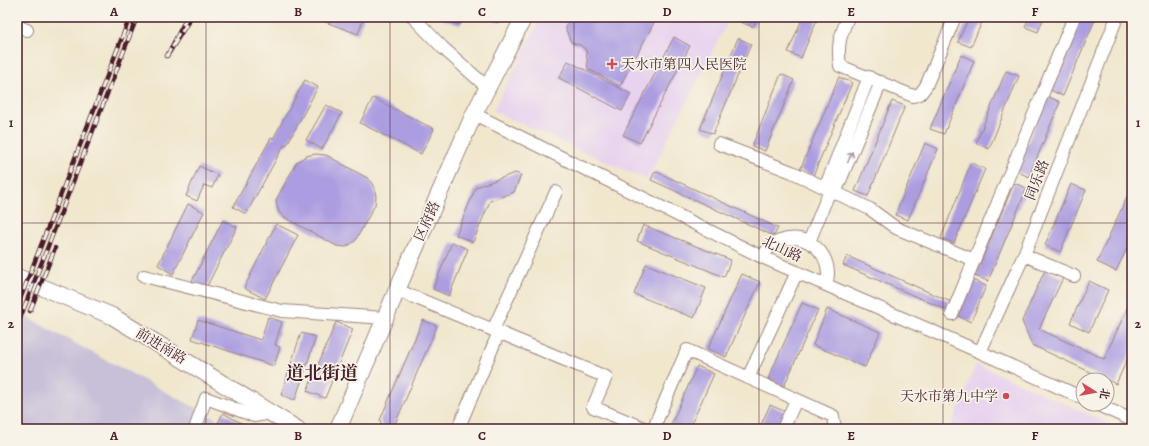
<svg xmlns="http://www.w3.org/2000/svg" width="1149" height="446" viewBox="0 0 1149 446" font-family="Alegreya,'Noto Serif SC',serif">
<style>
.built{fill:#e7d2ef}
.industrial{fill:#c8bfd8}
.building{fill:#ac9de1}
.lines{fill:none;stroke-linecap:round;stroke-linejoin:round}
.minor-casing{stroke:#9d837c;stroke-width:14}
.major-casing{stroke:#9d837c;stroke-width:18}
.minor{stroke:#fff;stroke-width:12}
.major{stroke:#fff;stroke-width:16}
.rail-casing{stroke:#4a1f2b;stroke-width:4.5}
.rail{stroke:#f7f3e8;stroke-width:3;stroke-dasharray:9;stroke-linecap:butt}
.oneway{stroke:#ae9aa0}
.grid{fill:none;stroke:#4a1f2b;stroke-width:1;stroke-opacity:0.55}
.poi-dot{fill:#d1495b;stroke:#f7f3e8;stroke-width:1.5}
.labels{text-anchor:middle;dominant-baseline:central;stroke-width:3.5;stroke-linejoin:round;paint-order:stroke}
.poi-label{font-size:14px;fill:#4a1f2b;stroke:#f7f3e8;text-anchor:start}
.street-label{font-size:14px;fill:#4a1f2b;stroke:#f7f3e8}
.district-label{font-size:18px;font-weight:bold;fill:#4a1f2b;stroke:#f7f3e8}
.neatline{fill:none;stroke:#4a1f2b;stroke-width:1.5}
.grid-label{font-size:13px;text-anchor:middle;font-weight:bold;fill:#4a1f2b}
</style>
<rect width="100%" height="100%" fill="#f7f3e8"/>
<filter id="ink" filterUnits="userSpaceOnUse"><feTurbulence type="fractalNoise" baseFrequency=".025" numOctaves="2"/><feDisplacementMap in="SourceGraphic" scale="8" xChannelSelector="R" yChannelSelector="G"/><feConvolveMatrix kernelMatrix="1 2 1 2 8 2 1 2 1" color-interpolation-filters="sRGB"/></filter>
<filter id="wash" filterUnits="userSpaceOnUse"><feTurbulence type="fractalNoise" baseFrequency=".012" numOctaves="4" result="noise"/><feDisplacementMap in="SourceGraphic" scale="16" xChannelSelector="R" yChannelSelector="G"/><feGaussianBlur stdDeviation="0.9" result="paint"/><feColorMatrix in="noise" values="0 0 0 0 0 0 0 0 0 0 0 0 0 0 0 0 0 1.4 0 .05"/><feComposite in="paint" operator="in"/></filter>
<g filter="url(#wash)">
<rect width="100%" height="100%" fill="#f0e7cd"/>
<path class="built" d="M541 17H730L647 180 493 111Z
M976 364 1121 429H950Z"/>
<path class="industrial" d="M17 311 52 331 235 429H17Z"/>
<g id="blocks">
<path class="building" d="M322 17H364L358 34 320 20Z
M445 17H463L460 25 444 20Z
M487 17H501L498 23Z
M574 17H657L620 86 588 69 586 50 580 45 575 44 571 42 566 30V25L569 21Z
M742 17H758L753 27 740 22Z
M803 17H818L801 58 788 52Z
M969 17H984L971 47 958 42Z
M1029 17H1044L1038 32 1025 27Z
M1081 17H1096L1063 96 1050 90Z
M674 37 690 46 640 143 623 135Z
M738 38 751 44 713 134 700 129Z
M961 55 974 61 944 134 930 129Z
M568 61 631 94 622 111 559 78Z
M1006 71 1019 76 989 149 976 143Z
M781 74 794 80 765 151 752 146Z
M839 77 852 83 813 176 800 170Z
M305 80 318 87 286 146 284 145 246 214 233 207 271 138 273 139Z
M1047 96 1060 102 1029 177 1016 171Z
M373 98 434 129 421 154 360 123Z
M892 101 905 106 868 196 855 191Z
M326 105 342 113 322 149 306 140Z
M925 143 938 149 908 220 895 215Z
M316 154 326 155 369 179 374 187 376 196 375 205 355 241 346 247 337 246 284 217 279 212 277 206 276 200 297 162 306 156Z
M971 163 985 169 954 243 941 238Z
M199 166 218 175 212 188 204 185 197 201 186 196Z
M655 171 778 228 774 236 651 180Z
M515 173 521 175 514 192 490 201 473 242 456 235 476 187Z
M1014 183 1027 188 988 281 975 276Z
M1071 184 1086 190 1060 252 1045 245Z
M1127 197 1132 199V238L1116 271 1097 262Z
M188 204 204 212 173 274 158 265Z
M223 220 237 227 206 288 192 281Z
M276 224 298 235 265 299 244 288Z
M643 225 731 260 724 277 637 241Z
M452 242 468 249 449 296 433 289Z
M847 256 951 302 947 310 843 265Z
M646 264 706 288 694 318 634 294Z
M1045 270 1063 278 1039 329 1104 359 1132 298V349L1116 384 1032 345 1022 321Z
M742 274 760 282 726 357 708 349Z
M973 280 986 286 971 322 958 316Z
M1089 281 1108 290 1089 332 1070 323Z
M802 303 818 310 784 386 768 379Z
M827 309 880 332 865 367 813 345Z
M268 317 282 322 275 345 280 347 274 366 192 339 198 320 261 340Z
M423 320 437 326 395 424 397 429H383L380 420Z
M336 322 353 329 325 398 307 391Z
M301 333 316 337 295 400 281 395Z
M697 366 714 374 689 429H669Z
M770 405 786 412 778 429H759Z
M223 413 252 429H225L217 425Z"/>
</g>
</g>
<g filter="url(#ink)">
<use href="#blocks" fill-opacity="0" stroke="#9d837c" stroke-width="1"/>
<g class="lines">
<g class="minor-casing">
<path id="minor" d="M413 17 443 48 488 88
M848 17C840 37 837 44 840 66L913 96 920 94 926 86 955 17
M17 26 27 30
M474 114 762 257 980 352 1083 398
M719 144 792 172 870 209 896 228 974 260
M825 188 869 77
M835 193 881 82
M809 242 830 190
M1024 255 1074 276
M762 257C767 250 772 243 780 241 803 232 827 248 828 273 828 277 827 281 826 285
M144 276 282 311 385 318
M397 290 606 377 593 407 646 429
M952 314 1074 17
M493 330 556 192
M980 352 1024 255 1117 17
M748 378 797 272
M1096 404 1132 420
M195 429 206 398 254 416 271 413
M458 429 499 332
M653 429 687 350 833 416 835 429
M783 429 796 400"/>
</g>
<g class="major-casing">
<path id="major" d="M17 277 112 316 297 429
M338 429 397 290 474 114 524 17"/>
</g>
<use href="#minor" class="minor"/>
<use href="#major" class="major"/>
<g class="rail-casing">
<path id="rail" d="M187 17 167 56 191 17
M17 307 130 17
M30 311 55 248
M17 326 137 17"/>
</g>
<use href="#rail" class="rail"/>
</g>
<defs><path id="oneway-shaft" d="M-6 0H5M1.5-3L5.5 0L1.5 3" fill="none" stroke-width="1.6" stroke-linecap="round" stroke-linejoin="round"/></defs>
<use class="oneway" href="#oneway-shaft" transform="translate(850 157) rotate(-67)"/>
</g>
<path class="grid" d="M206 17V429M390 17V429M574 17V429M759 17V429M943 17V429M17 223H1132"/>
<g class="poi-dot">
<path d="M610 58h4v4h4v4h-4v4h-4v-4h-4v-4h4z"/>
<circle cx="1006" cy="396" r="4"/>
</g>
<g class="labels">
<g class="poi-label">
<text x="621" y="64">天水市第四人民医院</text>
<text x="998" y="396" text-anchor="end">天水市第九中学</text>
</g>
<g class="street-label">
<text transform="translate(1037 180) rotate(-69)">同乐路</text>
<text transform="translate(427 221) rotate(-66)">区府路</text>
<text transform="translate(782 249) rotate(25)">北山路</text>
<text transform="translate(161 346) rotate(31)">前进南路</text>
</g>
<g class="district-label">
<text x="322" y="373">道北街道</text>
</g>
</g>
<rect width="1149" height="446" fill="none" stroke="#f7f3e8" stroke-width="44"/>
<g transform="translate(1095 392) rotate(101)"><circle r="19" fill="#f7f3e8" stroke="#b29e9c"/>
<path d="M0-3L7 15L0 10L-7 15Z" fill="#d1495b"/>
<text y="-6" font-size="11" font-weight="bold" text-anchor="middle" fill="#4a1f2b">北</text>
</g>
<rect x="22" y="22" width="1105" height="402" class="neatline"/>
<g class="grid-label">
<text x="114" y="16">A</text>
<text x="298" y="16">B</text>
<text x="482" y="16">C</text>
<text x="667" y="16">D</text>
<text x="851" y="16">E</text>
<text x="1035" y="16">F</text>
<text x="11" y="127">1</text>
<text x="1138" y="127">1</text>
<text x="11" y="328">2</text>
<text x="1138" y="328">2</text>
<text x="114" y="440">A</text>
<text x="298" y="440">B</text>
<text x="482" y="440">C</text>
<text x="667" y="440">D</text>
<text x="851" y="440">E</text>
<text x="1035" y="440">F</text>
</g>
</svg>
